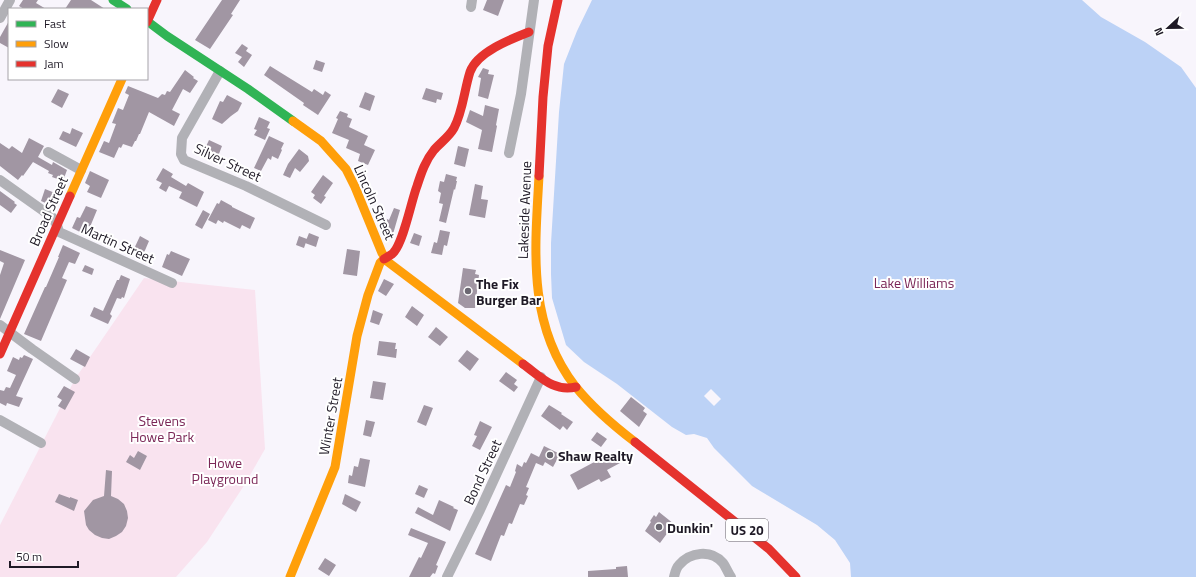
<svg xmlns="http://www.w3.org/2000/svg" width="1196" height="577" viewBox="0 0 1196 577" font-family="'Titillium Web',sans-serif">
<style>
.green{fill:#f9e3ef}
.water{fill:#bcd2f6}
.pier{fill:#f8f5fc}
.building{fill:#a196a3}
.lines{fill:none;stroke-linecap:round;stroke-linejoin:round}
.street{stroke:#b1b1b6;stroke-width:10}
.fast{stroke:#30b455;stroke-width:9}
.slow{stroke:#ff9f0a;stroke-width:9}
.jam{stroke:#e5322d;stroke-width:9}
.poi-dot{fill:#6b6771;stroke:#fff;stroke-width:1.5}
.labels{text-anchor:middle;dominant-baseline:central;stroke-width:4;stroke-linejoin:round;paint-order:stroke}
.shield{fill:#fff;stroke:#625f67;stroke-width:1}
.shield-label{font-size:13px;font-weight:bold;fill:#1f1a26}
.street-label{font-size:14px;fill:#1f1a26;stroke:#fff}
.park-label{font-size:14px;fill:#7b2757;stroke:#fff}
.poi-label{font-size:14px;font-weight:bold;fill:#1f1a26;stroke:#fff;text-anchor:start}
</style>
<rect width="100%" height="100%" fill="#f8f5fc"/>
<path class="green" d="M144 278 255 290 265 449 245 484 207 542 176 577H0V525L75 379Z"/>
<path class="water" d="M592 0H1082L1101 17 1145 42 1181 67 1196 88V577H851L850 563 835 540 817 525 752 486 714 448 707 438 694 434 686 435 672 427 617 384 584 362 566 345 552 298 551 274V243L559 112 564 64 577 31Z"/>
<path class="pier" d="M711 389 721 399 714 406 704 396Z"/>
<path class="building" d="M23 0H38L36 3 46 9H24L19 6Z
M71 0H91L105 9H65Z
M222 0H240L231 14 233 15 210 49 195 40Z
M487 0H504L498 16 483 10Z
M9 21V48L0 43V37Z
M242 44 248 48 246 51 252 55 244 67 238 62 242 57 235 53Z
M316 60 325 63 322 72 313 69Z
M270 66 312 92 314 89 323 95 325 91 331 95 318 115 303 105 304 103 264 75Z
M483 68 489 70 488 74 494 75 488 99 478 96 481 78 478 77Z
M185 70 194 77 193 78 198 81 190 93 183 89 172 110 180 114 174 126 149 112 140 134H139L136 141H135L132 147 123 144 121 148 119 147 114 158 99 152 104 141 109 143 116 124 112 123 118 108 123 110 129 95 125 93 128 86 158 98 162 94 165 95 167 91 170 92Z
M426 88 443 93 441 100 437 99 436 103 422 99Z
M58 89 69 94 62 108 51 102Z
M365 92 375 96 370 111 359 107Z
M227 95 242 103 238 111 231 116 222 124 212 119 220 101 223 102Z
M485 105 499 109 496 125 497 126 492 152 478 149 482 130 466 122 470 110 483 116Z
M340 111 348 114 347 117 352 119 349 127 368 136 364 145 375 150 368 165 358 161 360 154 346 148 349 140 332 133 338 119 336 118Z
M259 117 270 122 267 128 270 129 265 140 254 135 257 130 254 129Z
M72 128 83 133 76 147 59 139 63 131 70 134Z
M269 136 284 143 281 149 282 150 278 159 272 156 271 160 268 158 261 171 254 168Z
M29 138 44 146 38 157 52 165 53 162 67 170 63 181 52 177 53 175 48 173 49 171 33 162 23 176 22 175 18 180 0 166V143L9 149 12 146 22 153Z
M209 140 222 146 217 159 203 153Z
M458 146 469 149 465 167 454 164Z
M299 149 308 156 309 161 300 172 295 168 290 178 283 175 288 164Z
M163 168 173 174 171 177 186 186 188 183 204 192 197 207 179 198 182 192 169 186 166 192 159 188 162 183 156 180Z
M90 171 109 180 101 198 87 192 90 186 85 183Z
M446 174 457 177 456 181H457L455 190 454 189 446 223 439 221 443 204 439 203 441 193 438 191 440 181 444 182Z
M323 175 333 183 324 196 326 197 321 204 313 198 315 195 311 192Z
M475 184 483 186 481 199 488 200 485 218 469 215Z
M45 189 55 193 50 205 41 201Z
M0 191 15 202 14 203 17 205 11 213 0 205Z
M221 200 232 206V207L255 218 250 229 242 225 240 229 224 221 223 223 218 220 216 224 208 220 217 203 219 204Z
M86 206 97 210 90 227 86 225 82 233 72 228 77 217 80 218Z
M394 208 400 210 393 234 383 229 387 219 389 220Z
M203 210 210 214 202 229 195 225Z
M440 230 450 232 447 246 444 245 442 255 431 253 434 242 437 243Z
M309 233 319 237 316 247 305 243Z
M414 233 422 236 419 246 410 243Z
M140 236 149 241 143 255 133 251Z
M299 236 307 239 304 248 296 245Z
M63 245 80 253 75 264 69 262 62 278 67 280 41 341 24 334 45 287H46L59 257H58Z
M347 249 360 251 357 276 343 274Z
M0 250 25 260 0 319V275L4 263 0 261Z
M171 251 190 259 182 276 162 267 167 254 169 255Z
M85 265 94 269 92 275 82 271Z
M463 268 476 270 475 274 479 275 475 308H465L458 303Z
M121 275 130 279 124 298 122 297 121 299 117 298 110 314 112 316 108 324 90 316 94 307 103 311 117 280H119Z
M384 279 394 284 386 296 378 291Z
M412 306 424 315 417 326 405 317Z
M373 310 383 314 379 325 370 322Z
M436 327 448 337 440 346 428 337Z
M379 341 396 343 395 349H397L396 358 377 355Z
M76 349 90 357 85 367 70 359Z
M467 350 479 359 470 371 458 361Z
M24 355 33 359 16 396 23 398 19 407 7 403 6 406 0 403V390L4 391 6 387 10 388 16 375 7 371 13 357 19 360 20 357 22 358Z
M506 372 517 380 514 384 518 387 514 392 499 381Z
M373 381 386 383 383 400 370 398Z
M64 386 75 392 65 410 58 406 62 400 57 397Z
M631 397 645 408 643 411 647 414 639 427 620 411Z
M424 405 433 408 426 426 417 422Z
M549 405 562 413 561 414 573 422 567 430 563 426 560 430 541 416Z
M366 420 375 422 371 437 363 435Z
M480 421 492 427 480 450 472 446 477 436 474 435Z
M597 432 607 439 601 447 591 440Z
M544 446 560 454 553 467 545 462 543 466 536 463 526 487 529 488 526 495 528 496 524 505 520 504 512 524 509 523 504 536 501 535 491 561 475 554 506 485 510 487 516 472 515 471 517 464 522 467 524 462 526 463 531 453 539 457Z
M138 451 147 456 140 470 126 462 130 455 134 458Z
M613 452 620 463 607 470 611 477 601 482 599 479 578 490 570 475Z
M360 458 370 460 365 487 348 483 349 475 352 476 354 466 358 467Z
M106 470 112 471 111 496 118 499 124 504 127 511 128 518 126 526 122 532 116 536 109 539 102 538 95 535 89 530 86 525 84 511 93 500 104 496Z
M419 485 428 489 424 498 415 494Z
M59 494 70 498V497L78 500 74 511 55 502Z
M345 494 361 502 356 512 342 504Z
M439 500 454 507 453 508 458 510 450 531 415 513 418 507 433 515Z
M659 512 674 524 660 543 645 531 651 522 650 521 654 515 656 517Z
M411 528 446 542 436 565 438 566 435 574 433 573 430 577H409L419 557 421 558 428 543 408 535Z
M325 558 336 565 329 576 318 569Z
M627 566 628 577H588V571L616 569V567Z"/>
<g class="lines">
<path class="street" d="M471 7 472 0
M0 18 10 0
M220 71 182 138 181 154 184 160 246 186 326 225
M48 152 81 170
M509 153 521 94 534 0
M0 180 52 217 57 225 59 232 172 283
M0 325 32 349 75 379
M0 420 41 443
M447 577 480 510 541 377
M674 577C675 573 676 568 679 565 690 552 711 549 723 563 726 567 728 573 731 577"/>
<path class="fast" d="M113 0 127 9
M147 21 167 36 248 89 293 121"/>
<path class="slow" d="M293 121 321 141 346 169 355 187 382 253 388 262 523 364
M539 176C535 249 527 324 575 386 592 407 614 426 635 442
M70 196 122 79
M290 577 335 467 357 336 368 295 380 263 384 259"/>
<path class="jam" d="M147 22 157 0
M539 176 543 97 548 46 558 0
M384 259C387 257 392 255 394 252 404 240 411 202 417 186 421 174 425 161 434 150 440 143 449 137 454 128 463 111 464 91 470 72 477 52 511 39 529 32
M0 354 70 196
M523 364C541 377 553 392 576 387
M635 442 769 549 796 577"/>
</g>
<g class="poi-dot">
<circle cx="468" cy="291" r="4"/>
<circle cx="550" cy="455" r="4"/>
<circle cx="659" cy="527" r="4"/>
</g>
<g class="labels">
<rect class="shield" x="726" y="519" width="42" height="22" rx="3"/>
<g class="shield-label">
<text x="747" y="530">US 20</text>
</g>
<g class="street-label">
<text transform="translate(228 162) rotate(25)">Silver Street</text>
<text transform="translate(375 202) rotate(66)">Lincoln Street</text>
<text transform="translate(524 210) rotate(-88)">Lakeside Avenue</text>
<text transform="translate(48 211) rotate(-66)">Broad Street</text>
<text transform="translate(118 243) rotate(24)">Martin Street</text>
<text transform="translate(330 416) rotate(-80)">Winter Street</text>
<text transform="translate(482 472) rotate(-65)">Bond Street</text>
</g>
<g class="park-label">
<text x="914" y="282">Lake Williams</text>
<text x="162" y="420">Stevens<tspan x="162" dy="16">Howe Park</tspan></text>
<text x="225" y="462">Howe<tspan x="225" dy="16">Playground</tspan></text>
</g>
<g class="poi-label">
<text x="476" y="283">The Fix<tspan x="476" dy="16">Burger Bar</tspan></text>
<text x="558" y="455">Shaw Realty</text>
<text x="667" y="527">Dunkin'</text>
</g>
</g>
<rect x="8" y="8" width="140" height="72" fill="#ffffff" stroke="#a5a3a8"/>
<rect x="16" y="21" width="20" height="6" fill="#30b455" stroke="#a5a3a8"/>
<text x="44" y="28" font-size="12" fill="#1f1a26">Fast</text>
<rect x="16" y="41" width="20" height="6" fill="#ff9f0a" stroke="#a5a3a8"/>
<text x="44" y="48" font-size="12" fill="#1f1a26">Slow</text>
<rect x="16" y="61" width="20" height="6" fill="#e5322d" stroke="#a5a3a8"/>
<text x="44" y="68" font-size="12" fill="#1f1a26">Jam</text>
<g transform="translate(1168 28) rotate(248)" stroke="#ffffff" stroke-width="3" paint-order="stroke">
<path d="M0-3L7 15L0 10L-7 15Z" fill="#1f1a26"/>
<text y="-6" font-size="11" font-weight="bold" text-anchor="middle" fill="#1f1a26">N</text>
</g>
<path d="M10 561v6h68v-6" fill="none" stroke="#1f1a26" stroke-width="2"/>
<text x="16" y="561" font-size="12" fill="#1f1a26" stroke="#ffffff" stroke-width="3" paint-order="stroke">50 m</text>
</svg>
